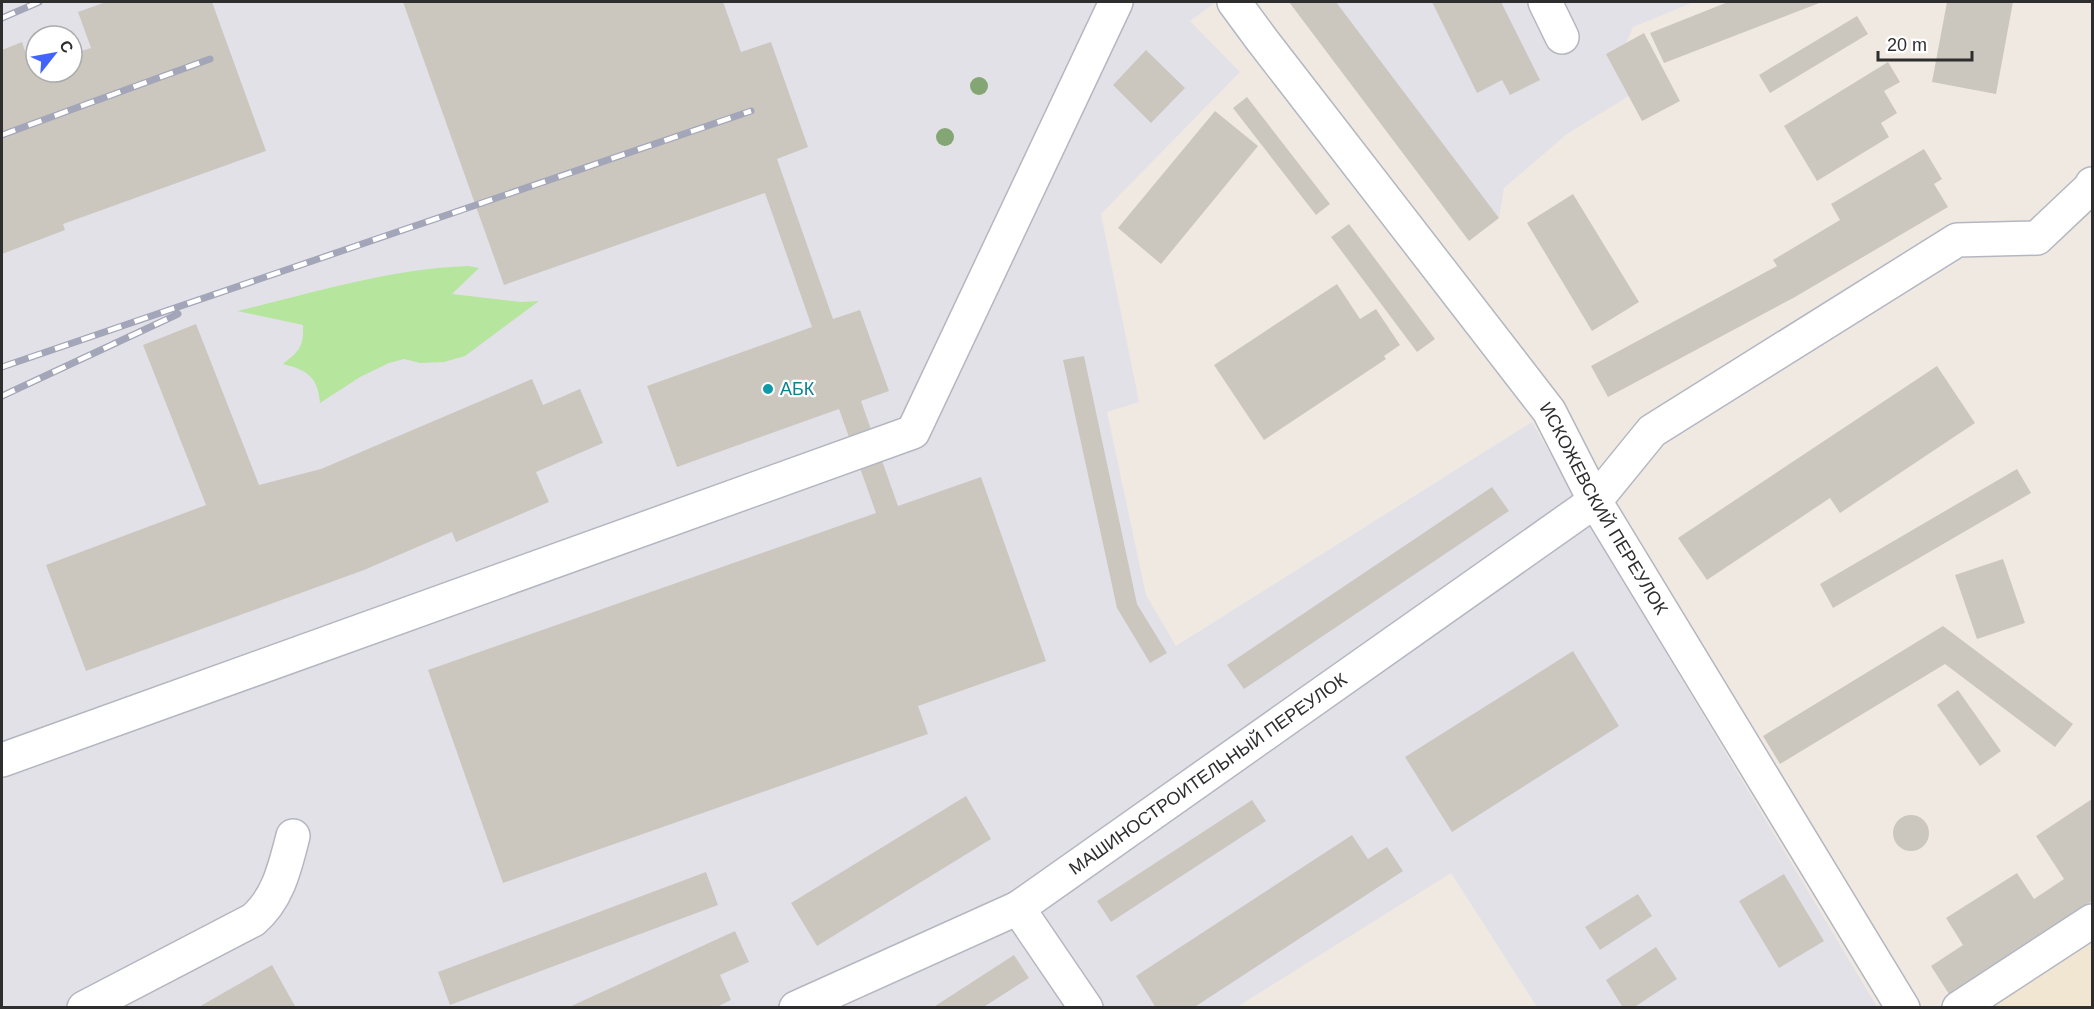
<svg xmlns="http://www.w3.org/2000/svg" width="2094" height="1009" viewBox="0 0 2094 1009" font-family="Arial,sans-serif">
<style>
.industrial{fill:#e3e1e8;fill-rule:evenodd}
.education{fill:#f0e6d1}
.green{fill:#b6e59e}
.building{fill:#cbc7bf}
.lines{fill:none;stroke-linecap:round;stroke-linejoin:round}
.minor-casing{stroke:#b4b7c1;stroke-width:36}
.minor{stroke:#fff;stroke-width:33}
.rail-casing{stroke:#a3a6b8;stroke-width:7}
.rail{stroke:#fff;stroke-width:4.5;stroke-dasharray:14;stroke-linecap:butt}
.tree{fill:#84a574}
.culture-dot{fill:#0f9aa8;stroke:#fff;stroke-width:2}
.labels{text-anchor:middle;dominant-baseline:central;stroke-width:4.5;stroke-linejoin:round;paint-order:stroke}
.culture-label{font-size:18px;fill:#0d838f;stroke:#fff;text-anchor:start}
.street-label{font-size:18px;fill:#2e2e2e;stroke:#fff}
</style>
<rect width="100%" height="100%" fill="#efe9e1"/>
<path class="industrial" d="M2 2H1216L1190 21 1240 72 1101 214 1139 402 1107 412 1146 595 1176 646 1532 422 1616 569 1877 1007H1537L1451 873 1237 1007 2 1008ZM36 36H72V72H36Z
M1336 2H1694L1633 27 1616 66 1632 94 1567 134 1504 188 1499 218Z"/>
<path class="education" d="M2092 943V1007H1993Z"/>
<path class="green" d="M468 266 479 268 452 294 521 302 539 301 465 356 444 362 420 363 404 359 389 363 360 377 320 403C318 377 307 370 283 364 299 351 304 347 303 325L237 311C313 293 388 269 468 266Z"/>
<path class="building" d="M106 2H212L266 151 63 224 65 230 2 254V50L22 42 31 69 36 67V72H72V54L91 48 78 12Z
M403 2H723L741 52 771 42 808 147 777 159 833 319 860 310 889 391 861 401 898 506 981 477 1046 661 918 706 928 734 503 883 428 670 876 513 839 409 677 467 647 386 812 327 765 193 504 285Z
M1289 2H1336L1499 218 1469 241Z
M1432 2H1501L1540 80 1510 95 1502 80 1477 93Z
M1728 2H1822L1664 63 1650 33Z
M1947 2H2013L1996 94 1932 82Z
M1857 16 1868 34 1770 93 1759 75Z
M1644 33 1680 101 1642 121 1606 54Z
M1146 50 1185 88 1151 123 1113 85Z
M1888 62 1900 82 1884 91 1897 113 1881 123 1889 137 1817 181 1784 126Z
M1247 97 1330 204 1316 215 1233 108Z
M1215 111 1258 146 1161 264 1118 228Z
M1924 149 1942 179 1934 184 1948 207 1795 297 1608 397 1591 366 1777 266 1773 260 1840 220 1831 204Z
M1573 194 1639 302 1592 331 1527 223Z
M1349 224 1435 339 1417 352 1331 237Z
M1337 284 1360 319 1376 309 1400 345 1384 356 1386 359 1264 440 1214 365Z
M196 324 259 485 321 469 532 379 543 405 580 389 603 443 536 472 549 502 456 542 452 532 364 570 86 671 46 565 206 505 143 345Z
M1084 356 1137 604 1167 653 1150 663 1117 608 1063 360Z
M1937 366 1975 423 1840 513 1830 498 1707 580 1678 538Z
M2017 469 2031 493 1833 608 1820 584Z
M1492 487 1509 511 1244 689 1227 665Z
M2003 559 2025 623 1977 639 1955 575Z
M1943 626 2073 724 2055 747 1945 664 1780 764 1763 736Z
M1573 651 1619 726 1452 832 1405 757Z
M1958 690 2001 751 1980 766 1937 705Z
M966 796 991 839 817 946 791 903Z
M2092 799V901L1949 994 1931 966 1963 945 1946 918 2017 873 2034 899 2064 879 2036 836Z
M1252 800 1266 821 1111 922 1097 901Z
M1893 833a18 18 0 1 1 36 0a18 18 0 1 1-36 0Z
M1352 835 1368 859 1387 847 1403 871 1193 1008H1156L1136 976Z
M706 872 718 905 450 1005 438 972Z
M1784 874 1824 941 1779 968 1739 901Z
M1638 894 1652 916 1600 950 1585 927Z
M735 931 749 962 720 975 731 1000 715 1008H567Z
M1656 947 1677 979 1633 1008H1623L1606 980Z
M1014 955 1029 978 982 1008H932Z
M272 965 296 1008H197Z"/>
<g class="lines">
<g class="minor-casing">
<g id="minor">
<path id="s1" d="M1234 2 1262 40 1549 411 1595 501 1903 1008"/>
<path d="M1545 2 1562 37"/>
<path d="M2 760 913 432 1116 2"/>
<path d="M1018 908 1086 1008"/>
<path d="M84 1008 253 920C278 899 285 867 293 836"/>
<path id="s2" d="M796 1008 1018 908 1595 501 1652 431 1957 240 2037 238 2092 186V184"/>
<path d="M1959 1008 2092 921"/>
</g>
</g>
<use href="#minor" class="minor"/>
<g class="rail-casing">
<path id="rail" d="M2 18 39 2
M2 135 210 59
M2 367 751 111
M2 396 178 314"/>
</g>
<use href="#rail" class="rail"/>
</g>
<g class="tree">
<circle cx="979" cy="86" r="9"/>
<circle cx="945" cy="137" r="9"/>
</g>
<circle class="culture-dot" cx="768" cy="389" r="6"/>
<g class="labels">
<g class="culture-label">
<text x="780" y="389">АБК</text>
</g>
<g class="street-label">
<text stroke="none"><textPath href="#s1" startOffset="628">ИСКОЖЕВСКИЙ ПЕРЕУЛОК</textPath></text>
<text stroke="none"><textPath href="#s2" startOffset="476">МАШИНОСТРОИТЕЛЬНЫЙ ПЕРЕУЛОК</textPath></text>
</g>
</g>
<rect width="2094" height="1009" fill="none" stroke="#2e2e2e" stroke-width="6"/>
<g transform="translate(54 54) rotate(59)"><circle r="28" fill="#ffffff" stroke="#ababab" stroke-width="1.5"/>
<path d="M0-4.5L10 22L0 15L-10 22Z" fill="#4264fb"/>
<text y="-9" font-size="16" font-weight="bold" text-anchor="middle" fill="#2e2e2e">С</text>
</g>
<path d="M1878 51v9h94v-9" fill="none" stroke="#2e2e2e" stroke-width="3"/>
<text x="1887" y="51" font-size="18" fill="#2e2e2e" stroke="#ffffff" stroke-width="4.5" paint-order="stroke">20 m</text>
</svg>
